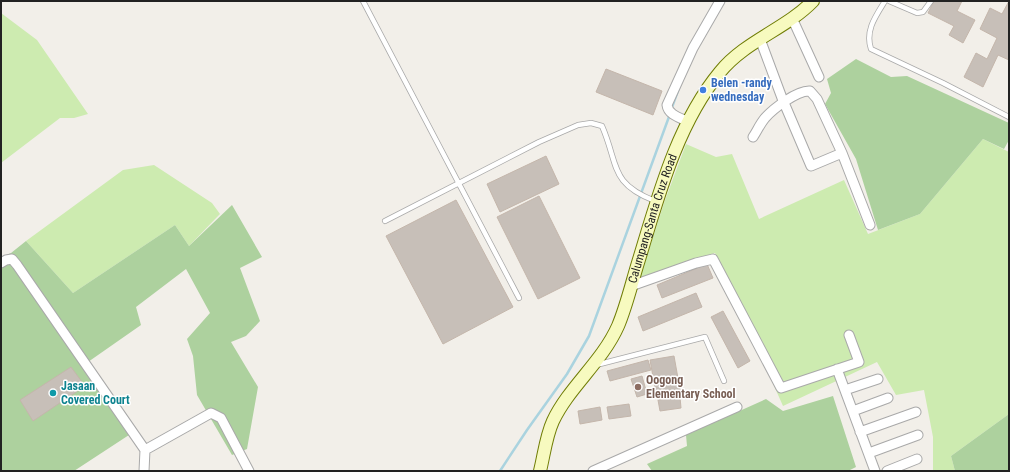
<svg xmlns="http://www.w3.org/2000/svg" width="1010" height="472" viewBox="0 0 1010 472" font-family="'Roboto Condensed',sans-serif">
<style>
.grass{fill:#cdebb0}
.forest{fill:#add19e}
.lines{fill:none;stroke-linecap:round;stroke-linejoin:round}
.stream{stroke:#aad3df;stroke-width:2.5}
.building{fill:#c7bfb8;stroke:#c4b6ab}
.lane-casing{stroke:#a9a9a9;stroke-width:6}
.street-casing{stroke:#a9a9a9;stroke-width:11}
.secondary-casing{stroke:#707d05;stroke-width:14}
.lane{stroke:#fff;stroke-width:4.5}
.street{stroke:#fff;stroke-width:9}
.secondary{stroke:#f7fabf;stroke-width:12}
.shop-dot{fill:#3f7fe0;stroke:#fff;stroke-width:1.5}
.education-dot{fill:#8d6e63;stroke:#fff;stroke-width:1.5}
.culture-dot{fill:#0f9aa8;stroke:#fff;stroke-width:1.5}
.labels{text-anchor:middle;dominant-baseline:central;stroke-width:3;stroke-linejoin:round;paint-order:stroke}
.shop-label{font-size:12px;font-weight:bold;fill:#366cbe;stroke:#fff;text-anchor:start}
.street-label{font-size:12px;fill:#222;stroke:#fff}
.education-label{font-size:12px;font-weight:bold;fill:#785e54;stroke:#fff;text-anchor:start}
.culture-label{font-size:12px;font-weight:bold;fill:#0d838f;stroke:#fff;text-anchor:start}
</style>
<rect width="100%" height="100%" fill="#f2efe9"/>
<path class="grass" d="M1 13 37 40 88 114 74 118H60L1 163Z
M983 139 1009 152V414L951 456 955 471H933V437L924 390 896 395 877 362 783 406 715 253 640 278 664 203 686 144 716 157 732 154 759 219 844 180 868 234 920 214Z
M154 165 212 203 220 214 189 246 175 225 73 293 26 241 123 170Z"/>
<path class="forest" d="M856 59 891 77 907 76 1009 123V140L1004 149 983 139 920 214 878 230 856 159 825 104 831 93 827 79Z
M232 205 262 257 240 268 260 321 246 336 231 342 258 387 247 449 232 455 197 395 193 356 187 339 210 313 186 269 136 307 141 325 88 362 129 435 74 471H1V257L11 253 26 241 73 293 175 225 189 246Z
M833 396 856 467 848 471H652L647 464 687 446 686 435 766 399 783 411Z
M1009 414V471H955L951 456Z"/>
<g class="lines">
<path class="stream" d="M671 110 679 88
M500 471 527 430 567 374 589 336 670 114"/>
</g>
<path class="building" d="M934 1H962L957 11 975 20 963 43 949 35 954 26 928 13Z
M1009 1V60L998 55 983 87 964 77 976 53 987 59 997 38 980 29 990 8 1002 14Z
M606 69 662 91 653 115 596 92Z
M546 156 559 184 500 212 487 184Z
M539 196 580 278 538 299 497 217Z
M456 200 513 307 443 344 386 236Z
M707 264 713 278 662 298 657 285Z
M696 293 702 307 643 331 638 317Z
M723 311 750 361 738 368 711 317Z
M674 356 681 395 657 399 650 360Z
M648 360 651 370 610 381 607 371Z
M71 367 85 386 33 421 20 400Z
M642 376 647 394 637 397 631 379Z
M680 397 681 408 660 411 658 400Z
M629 404 631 416 609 419 607 407Z
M600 407 602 420 580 424 578 411Z"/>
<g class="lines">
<g class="lane-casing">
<path id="lane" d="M363 1 519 298
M885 1C875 17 865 31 871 49L943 83 1009 117
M889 1 917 13 923 12 931 1
M385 221 539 142 578 125 591 123 602 126C619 165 609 183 655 201
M596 365 705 337 724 381"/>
</g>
<g class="street-casing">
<path id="street" d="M792 18 819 77
M760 39 782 98 811 166 842 153
M689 122C681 118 668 115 667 105L693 48 720 1
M753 137C757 131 760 124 765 118 773 109 797 90 810 91L817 99 842 153 870 225
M1 263 6 260 12 259 17 265 145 450 211 413 221 418 249 471
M631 286 696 263 713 259 781 388 859 362 849 335
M837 369 875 471
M845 390 878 379
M853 411 888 398
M860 432 916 412
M869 453 918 435
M144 471 145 450
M593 471 737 407
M887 471 917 459"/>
</g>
<g class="secondary-casing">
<g id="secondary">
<path id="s1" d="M540 471C544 455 546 436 553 421 569 387 602 362 618 326 626 307 631 286 637 266 657 201 676 125 720 72 745 41 786 29 813 1"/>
</g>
</g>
<use href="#lane" class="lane"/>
<use href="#street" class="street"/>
<use href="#secondary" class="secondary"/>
</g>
<circle class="shop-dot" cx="703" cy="90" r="4"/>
<circle class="education-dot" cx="638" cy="387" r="4"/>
<circle class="culture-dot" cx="53" cy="393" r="4"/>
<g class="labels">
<g class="shop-label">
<text x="711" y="83">Belen -randy<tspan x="711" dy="14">wednesday</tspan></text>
</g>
<g class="street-label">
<text stroke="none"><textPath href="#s1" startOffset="280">Calumpang-Santa Cruz Road</textPath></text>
</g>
<g class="education-label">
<text x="646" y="380">Oogong<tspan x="646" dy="14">Elementary School</tspan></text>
</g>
<g class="culture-label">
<text x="61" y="386">Jasaan<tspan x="61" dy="14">Covered Court</tspan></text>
</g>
</g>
<rect width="1010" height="472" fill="none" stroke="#222222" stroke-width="4"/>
</svg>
